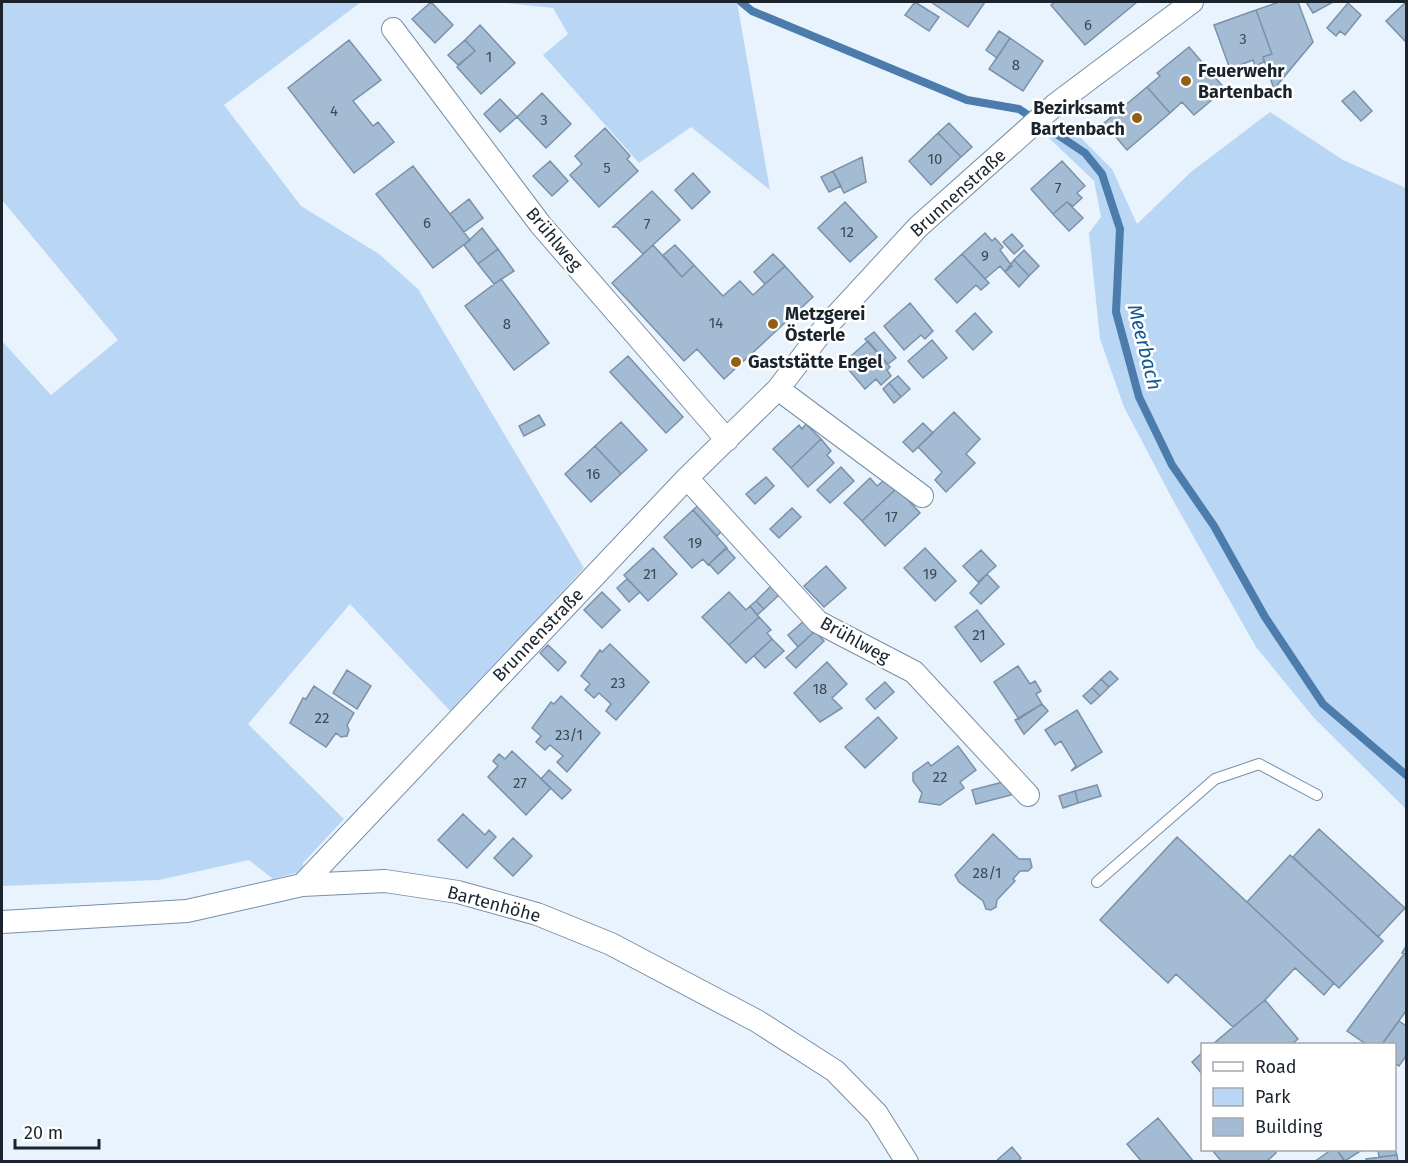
<svg xmlns="http://www.w3.org/2000/svg" width="1408" height="1163" viewBox="0 0 1408 1163" font-family="'Fira Sans',sans-serif">
<style>
.green{fill:#b9d7f5}
.lines{fill:none;stroke-linecap:round;stroke-linejoin:round}
.stream{stroke:#4b7cab;stroke-width:8}
.building{fill:#a3bbd3;stroke:#7a91a8;stroke-width:1.5}
.service-casing{stroke:#788fa6;stroke-width:12}
.minor-casing{stroke:#788fa6;stroke-width:24}
.service{stroke:#fff;stroke-width:10}
.minor{stroke:#fff;stroke-width:22}
.poi-dot{fill:#945f14;stroke:#fff;stroke-width:2}
.labels{text-anchor:middle;dominant-baseline:central;stroke-width:5;stroke-linejoin:round;paint-order:stroke}
.number-label{font-size:15px;fill:#3d4a56}
.poi-label{font-size:18px;font-weight:bold;fill:#1b242d;stroke:#fff;text-anchor:start}
.street-label{font-size:18px;fill:#1b242d;stroke:#fff}
.water-label{font-size:20px;font-style:italic;fill:#125a95;stroke:#fff}
</style>
<rect width="100%" height="100%" fill="#e9f3fd"/>
<path class="green" d="M2 2H361L224 105 301 206 379 254 418 289 584 568 452 713 350 604 248 724 344 819 303 863V871L273 879 249 860 159 880 2 886V341L51 395 118 340 2 200Z
M497 2H737L770 190 691 127 639 163 543 55 568 34 553 8Z
M1270 112 1343 160 1406 188V809L1314 718 1256 647 1175 504 1124 407 1100 339 1089 233 1101 217 1094 181 1048 137 1065 122 1112 169 1137 224 1191 172Z"/>
<g class="lines">
<path class="stream" d="M741 2 752 11 967 100 1019 109 1085 153 1102 174 1120 229 1116 312 1139 397 1172 465 1214 526 1265 617 1323 704 1406 775"/>
</g>
<path class="building" d="M431 2 453 25 435 43 412 19Z
M915 2 939 17 929 31 905 15Z
M931 2H985L968 27Z
M1055 2H1137L1085 45 1051 5Z
M1279 2H1298L1313 42 1274 89 1263 57 1272 54 1256 10Z
M1306 2H1333L1313 13Z
M1406 2V42L1386 21Z
M1348 3 1361 15 1345 35 1340 31 1336 36 1327 28Z
M1256 10 1272 54 1263 57 1264 62 1255 66 1253 60 1230 69 1214 25Z
M480 25 515 63 481 94 457 67 475 51 465 40Z
M999 31 1010 38 997 58 986 50Z
M1010 38 1043 61 1023 91 989 69Z
M349 40 381 80 353 101 373 126 378 122 394 142 354 173 288 88Z
M465 40 475 51 458 65 448 55Z
M1189 47 1225 89 1194 115 1182 102 1170 113 1147 87 1160 76 1157 73Z
M1147 87 1170 113 1127 150 1104 123Z
M1354 91 1372 111 1361 121 1342 101Z
M542 93 571 124 546 148 517 117Z
M500 99 517 117 500 132 484 114Z
M949 123 972 147 961 157 938 133Z
M605 128 630 156 627 159 638 171 599 207 570 175 582 164 575 156Z
M938 133 961 157 931 185 909 161Z
M862 157 866 182 844 193 833 171Z
M550 161 568 181 552 196 533 176Z
M1062 161 1085 186 1077 193 1082 198 1073 206 1067 202 1053 214 1031 189Z
M413 166 470 240 433 268 376 194Z
M833 171 841 186 829 192 821 177Z
M693 173 710 192 692 209 675 190Z
M652 191 680 220 643 254 617 227H613Z
M469 199 483 218 464 232 450 214Z
M845 202 877 237 850 262 818 228Z
M1067 202 1083 218 1069 231 1053 214Z
M482 228 498 249 478 264 464 245Z
M985 233 992 241 995 238 1003 247 1000 250 1012 266 1005 272 1000 266 985 279 962 254Z
M1012 234 1023 246 1014 254 1003 242Z
M653 245 682 277 694 265 723 296 740 281 753 295 785 266 813 297 724 379 697 349 684 361 612 283Z
M675 245 694 265 682 277 663 255Z
M498 249 514 271 494 284 478 264Z
M1024 250 1039 266 1029 276 1014 260Z
M773 254 785 266 765 284 754 272Z
M962 254 989 283 981 290 976 285 957 303 935 279Z
M1014 260 1029 276 1019 287 1005 272Z
M501 279 549 343 514 370 465 306Z
M910 303 933 331 925 339 921 335 904 350 884 326Z
M975 313 992 332 973 350 956 331Z
M874 332 896 358 888 364 865 339Z
M932 340 947 358 923 378 908 361Z
M868 341 890 367 887 370 891 376 881 385 876 379 865 389 843 363Z
M628 356 683 417 666 433 610 372Z
M898 376 910 389 901 397 889 383Z
M889 383 901 397 894 403 883 389Z
M954 412 980 439 966 454 975 463 946 492 935 480 942 472 918 447Z
M539 415 545 425 524 436 519 426Z
M621 422 647 450 621 474 595 446Z
M923 423 933 433 913 452 903 442Z
M806 424 821 439 791 468 773 449 799 425 802 429Z
M821 439 831 451 827 455 834 463 808 487 791 468Z
M595 446 621 474 591 502 565 474Z
M841 467 854 481 830 503 817 490Z
M766 477 774 486 755 504 746 494Z
M870 478 877 486 887 478 897 488 862 521 844 503Z
M897 488 920 513 885 546 862 521Z
M703 501 727 526 717 536 693 510Z
M792 508 801 517 779 538 770 529Z
M693 510 727 548 708 565 703 559 692 568 664 537Z
M653 548 677 574 648 601 624 575Z
M726 548 735 558 718 574 709 564Z
M925 548 956 581 935 601 904 568Z
M981 550 996 566 978 582 963 566Z
M826 566 846 588 824 607 804 586Z
M987 574 999 587 981 604 970 593Z
M627 579 640 592 629 602 617 588Z
M772 585 780 594 764 609 756 601Z
M602 592 620 610 602 628 584 610Z
M729 592 746 610 750 606 759 617 729 645 702 617Z
M756 601 764 609 757 615 750 606Z
M977 610 1004 644 981 662 955 627Z
M759 617 771 630 767 633 772 639 746 663 729 645Z
M805 620 815 631 798 647 788 635Z
M815 631 824 641 796 668 786 658Z
M772 639 784 651 765 668 754 656Z
M610 644 649 682 616 720 606 711 611 704 599 693 594 698 585 690 590 684 581 676 600 650 602 652Z
M548 645 566 662 558 671 540 653Z
M827 662 847 684 832 698 842 708 820 722 794 693Z
M1018 666 1030 684 1035 681 1041 691 1036 694 1042 704 1019 719 994 682Z
M347 670 371 686 357 709 333 693Z
M1110 671 1118 679 1109 687 1101 679Z
M1101 679 1109 687 1100 696 1092 688Z
M885 682 894 692 875 709 866 699Z
M314 686 354 713 347 725 349 730 347 736 341 737 336 733 326 747 290 723 303 698 306 699Z
M1092 688 1100 696 1091 704 1083 696Z
M561 696 600 733 567 772 557 762 563 756 550 745 545 750 536 742 541 736 532 728 551 702 554 704Z
M1042 704 1048 711 1024 734 1015 720Z
M1077 710 1102 752 1071 771 1076 766 1061 741 1055 745 1045 730Z
M878 717 897 738 865 768 845 747Z
M958 746 976 770 960 782 964 788 940 805 919 802 922 793 913 781V773L928 762 931 766Z
M512 751 551 788 526 815 488 777 498 766 493 761 499 754 505 759Z
M549 770 571 790 562 799 541 779Z
M1007 781 1011 795 976 804 972 790Z
M1097 785 1101 796 1078 803 1075 791Z
M1075 791 1078 803 1063 808 1059 796Z
M463 814 485 835 489 830 496 837 467 868 438 840Z
M1319 829 1405 908 1378 937 1293 857Z
M993 834 1019 859H1030L1032 867 1028 871H1020L1013 879 1015 881 997 900 996 907 991 910 986 909 983 901 959 882 955 875Z
M1177 837 1334 983 1324 995 1295 968 1265 1000 1233 1027 1176 974 1168 983 1100 920Z
M513 838 532 856 513 876 494 858Z
M1290 855 1383 941 1339 988 1247 902Z
M1406 946V1011L1382 1044H1366L1347 1031 1404 954 1402 953Z
M1265 1000 1298 1039 1292 1044H1213Z
M1399 1021 1406 1026V1056L1399 1066 1394 1063V1044H1382Z
M1202 1053V1074L1192 1062Z
M1158 1118 1194 1162H1142L1127 1144Z
M1012 1147 1021 1158 1018 1162H995Z
M1394 1147 1397 1155 1379 1157 1378 1150H1394Z
M1212 1150H1274L1276 1153 1266 1162H1222Z
M1331 1150H1337L1345 1162H1314Z
M1337 1150H1362L1345 1161Z
M1397 1155 1398 1162H1366V1159Z"/>
<g class="lines">
<g class="service-casing">
<path id="service" d="M1097 882 1215 779 1259 764 1317 795"/>
</g>
<g class="minor-casing">
<path id="minor" d="M393 29 540 224 727 440
M778 389 922 496
M687 478 818 622 914 672 1028 795
M302 885 687 478 778 389 823 330 918 227 1056 104 1192 2
M2 922 187 911 302 885 385 881 458 892 537 914 611 944 757 1021 835 1071 877 1114 907 1162"/>
</g>
<use href="#service" class="service"/>
<use href="#minor" class="minor"/>
</g>
<g class="poi-dot">
<circle cx="1186" cy="81" r="6"/>
<circle cx="1137" cy="118" r="6"/>
<circle cx="773" cy="324" r="6"/>
<circle cx="736" cy="362" r="6"/>
</g>
<g class="labels">
<g class="number-label">
<text x="1088" y="25">6</text>
<text x="1243" y="39">3</text>
<text x="489" y="57">1</text>
<text x="1016" y="65">8</text>
<text x="334" y="111">4</text>
<text x="544" y="120">3</text>
<text x="935" y="159">10</text>
<text x="607" y="168">5</text>
<text x="1058" y="188">7</text>
<text x="427" y="223">6</text>
<text x="647" y="224">7</text>
<text x="847" y="232">12</text>
<text x="985" y="256">9</text>
<text x="716" y="323">14</text>
<text x="507" y="324">8</text>
<text x="593" y="474">16</text>
<text x="891" y="517">17</text>
<text x="695" y="543">19</text>
<text x="650" y="574">21</text>
<text x="930" y="574">19</text>
<text x="979" y="635">21</text>
<text x="618" y="683">23</text>
<text x="820" y="689">18</text>
<text x="322" y="718">22</text>
<text x="569" y="735">23/1</text>
<text x="940" y="777">22</text>
<text x="520" y="783">27</text>
<text x="987" y="873">28/1</text>
</g>
<g class="poi-label">
<text x="1198" y="71">Feuerwehr<tspan x="1198" dy="21">Bartenbach</tspan></text>
<text x="1125" y="108" text-anchor="end">Bezirksamt<tspan x="1125" dy="21">Bartenbach</tspan></text>
<text x="785" y="314">Metzgerei<tspan x="785" dy="21">Österle</tspan></text>
<text x="748" y="362">Gaststätte Engel</text>
</g>
<g class="street-label">
<text transform="translate(958 193) rotate(-42)">Brunnenstraße</text>
<text transform="translate(554 239) rotate(50)">Brühlweg</text>
<text transform="translate(538 635) rotate(-46)">Brunnenstraße</text>
<text transform="translate(855 640) rotate(29)">Brühlweg</text>
<text transform="translate(494 904) rotate(15)">Bartenhöhe</text>
</g>
<g class="water-label">
<text transform="translate(1145 347) rotate(76)">Meerbach</text>
</g>
</g>
<rect width="1408" height="1163" fill="none" stroke="#1b242d" stroke-width="6"/>
<rect x="1201" y="1043" width="195" height="108" fill="#ffffff" stroke="#a4a7ab" stroke-width="1.5"/>
<rect x="1213" y="1062" width="30" height="9" fill="#ffffff" stroke="#a4a7ab" stroke-width="1.5"/>
<text x="1255" y="1073" font-size="18" fill="#1b242d">Road</text>
<rect x="1213" y="1088" width="30" height="18" fill="#b9d7f5" stroke="#a4a7ab" stroke-width="1.5"/>
<text x="1255" y="1103" font-size="18" fill="#1b242d">Park</text>
<rect x="1213" y="1118" width="30" height="18" fill="#a3bbd3" stroke="#a4a7ab" stroke-width="1.5"/>
<text x="1255" y="1133" font-size="18" fill="#1b242d">Building</text>
<path d="M15 1139v9h84v-9" fill="none" stroke="#1b242d" stroke-width="3"/>
<text x="24" y="1139" font-size="18" fill="#1b242d" stroke="#ffffff" stroke-width="4.5" paint-order="stroke">20 m</text>
</svg>
